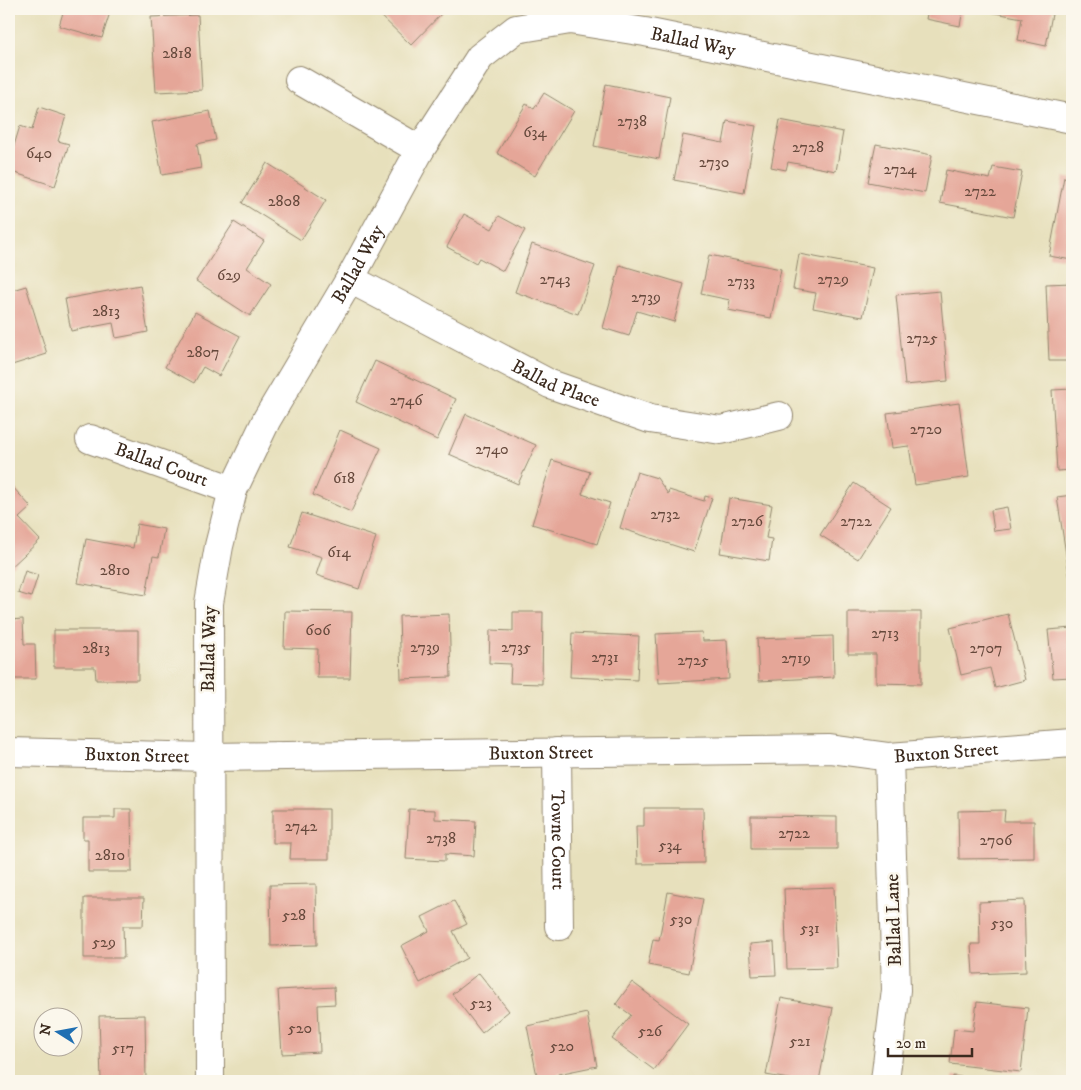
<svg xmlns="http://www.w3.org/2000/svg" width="1081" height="1090" viewBox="0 0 1081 1090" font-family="'IM FELL DW Pica',serif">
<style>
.building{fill:#e5a698}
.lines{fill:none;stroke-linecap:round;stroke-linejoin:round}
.minor-casing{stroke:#91856d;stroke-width:30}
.minor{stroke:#fff;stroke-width:28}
.labels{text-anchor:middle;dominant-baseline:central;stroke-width:5;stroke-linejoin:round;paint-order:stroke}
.number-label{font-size:16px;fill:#66493c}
.street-label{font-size:19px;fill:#3b2a1e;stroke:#fbf7ec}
</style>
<rect width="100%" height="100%" fill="#fbf7ec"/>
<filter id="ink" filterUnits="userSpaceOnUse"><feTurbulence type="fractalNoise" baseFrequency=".02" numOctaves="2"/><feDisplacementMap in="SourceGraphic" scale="10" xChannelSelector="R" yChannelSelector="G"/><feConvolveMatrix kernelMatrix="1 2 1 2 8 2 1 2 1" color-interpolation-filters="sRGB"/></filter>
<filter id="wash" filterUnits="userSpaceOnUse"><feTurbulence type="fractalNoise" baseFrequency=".0096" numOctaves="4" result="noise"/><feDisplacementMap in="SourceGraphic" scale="20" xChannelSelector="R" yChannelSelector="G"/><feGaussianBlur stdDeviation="1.12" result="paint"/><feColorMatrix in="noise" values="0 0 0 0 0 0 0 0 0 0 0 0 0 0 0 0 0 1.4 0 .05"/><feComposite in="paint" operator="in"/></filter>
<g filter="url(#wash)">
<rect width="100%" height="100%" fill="#e7e0bc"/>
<g id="blocks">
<path class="building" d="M9 9H16L9 29Z
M64 9H111L102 38 59 26Z
M374 9H446L411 45Z
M928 9H963L960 26 926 19Z
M991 9H1053L1046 46 1018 40 1022 18 990 12Z
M198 15 202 90 156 92 151 17Z
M606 84 670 97 659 159 594 146Z
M544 93 574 111 535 176 497 153 526 104 534 109Z
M39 107 66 116 58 141 69 144 55 186 9 171V162L20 126 32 130Z
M210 111 216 140 197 144 201 168 162 175 152 122Z
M780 120 843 132 836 171 788 162 786 170 771 167Z
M727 121 756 126 744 193 674 180 683 135 723 143Z
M876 144 932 155 925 193 868 182Z
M267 163 326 200 301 240 242 203Z
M993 167 1022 172 1013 217 940 203 946 170 990 179Z
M1064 177 1072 179V260L1049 256Z
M464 214 492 229 499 216 525 230 503 271 479 258 476 263 447 247Z
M234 222 264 241 247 268 271 284 250 316 196 281Z
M532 244 595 266 578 314 515 292Z
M799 254 873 268 863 317 813 308 816 293 793 289Z
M709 255 781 269 771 318 728 310 730 300 701 294Z
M620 265 684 284 674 322 637 311 629 336 603 328Z
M1072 283V361H1049L1046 284Z
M140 285 148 332 116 338 113 323 71 331 65 299Z
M26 286 47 354 12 365 9 353V291Z
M940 291 948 381 905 385 896 295Z
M195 312 240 336 219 376 203 367 194 383 165 367Z
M375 361 456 399 437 440 356 402Z
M1072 389V470L1057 471 1052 390Z
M959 403 969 477 915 485 909 446 892 448 887 413Z
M466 414 536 445 518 484 449 454Z
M340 430 381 448 351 512 313 495Z
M552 460 590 472 582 494 610 503 597 544 532 524Z
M637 472 657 478 668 494 669 490 704 501 705 496 712 498 694 552 620 528Z
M854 483 891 507 858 559 820 535Z
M10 484 31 507 19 518 40 540 9 569Z
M1072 495V586H1071L1057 497Z
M729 498 772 505 766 538 772 539 769 561 720 553Z
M1007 507 1011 529 994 531 991 510Z
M302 513 376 537 359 589 316 575 322 557 290 547Z
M137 524 164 529 159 557 153 556 146 595 78 583 86 539 133 548Z
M25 571 38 575 31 597 18 593Z
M285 611 352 612 350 678H317L318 649 284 648Z
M513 612H543L542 684 510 683 511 664 489 663 490 630 513 631Z
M848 612H921V684L876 683V654H848Z
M449 614 451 677 401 679 399 616Z
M1008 614 1025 680 995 688 990 668 961 675 950 628Z
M23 619 24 644H35L36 679H9V620Z
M1072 628V677L1053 678 1048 630Z
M54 630H138V680H96L95 667H54Z
M702 632 703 641 727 640 729 679 659 683 656 634Z
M572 633 639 636 637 680 570 677Z
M833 636 834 677 759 681 757 639Z
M644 808H703L704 863 637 864 636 826H644Z
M115 809H131L132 872H88V839H83V818H115Z
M273 809H329V859H290L291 843H273Z
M409 809 435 810V819L476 821 474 856 445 854V861L406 859Z
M1005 810 1004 821H1034V858L959 859 958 811Z
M751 816 837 817V849H751Z
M316 884 317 945 271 946 270 885Z
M834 887 837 968 787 969 784 889Z
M668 892 703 899 689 973 648 965 653 939 659 940Z
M84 898H144L143 926H123L124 958H84Z
M1024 900 1026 972 973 974 971 944H980L979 902Z
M454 901 467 924 453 931 467 958 420 983 401 946 429 931 422 917Z
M774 942 776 975 752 976 750 944Z
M479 973 509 1011 482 1033 452 994Z
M632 982 688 1024 654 1070 612 1039 631 1015 616 1004Z
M334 987 335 1004 318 1005 320 1052 282 1054 278 990Z
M781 998 833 1008 819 1081H800L766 1075Z
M977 1002 1028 1008 1021 1072 950 1064 954 1029 973 1031Z
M587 1013 597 1066 558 1074 559 1081H538L527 1026Z
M145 1015 146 1081H101L99 1016Z
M953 1076 984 1080V1081H953Z"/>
</g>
</g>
<g filter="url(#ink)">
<use href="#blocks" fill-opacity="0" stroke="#91856d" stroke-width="1"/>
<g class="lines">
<g class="minor-casing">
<g id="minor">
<path d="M299 80 420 150"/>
<path id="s1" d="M350 279 550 384 650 419 721 430 779 416"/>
<path id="s2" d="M90 439 233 490"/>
<path id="s3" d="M9 752 209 757 830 749 889 757 1072 743"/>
<path id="s4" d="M557 752 559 926"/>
<path id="s5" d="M210 1081 209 603 219 546 233 490 267 419 350 279 420 150 480 57 516 29 570 20 645 32 1072 119"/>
<path d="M885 1081 896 990 889 757"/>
</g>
</g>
<use href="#minor" class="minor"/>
</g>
</g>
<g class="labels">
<g class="number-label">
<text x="177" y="53">2818</text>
<text x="632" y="121">2738</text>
<text x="535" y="132">634</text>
<text x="808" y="147">2728</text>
<text x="39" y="153">640</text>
<text x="714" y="162">2730</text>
<text x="900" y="169">2724</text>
<text x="980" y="191">2722</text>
<text x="284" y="201">2808</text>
<text x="229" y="275">629</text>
<text x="555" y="279">2743</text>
<text x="833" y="279">2729</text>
<text x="741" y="281">2733</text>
<text x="646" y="297">2739</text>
<text x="106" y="311">2813</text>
<text x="922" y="338">2725</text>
<text x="203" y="352">2807</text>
<text x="406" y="400">2746</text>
<text x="926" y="429">2720</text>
<text x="492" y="449">2740</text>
<text x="344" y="478">618</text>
<text x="665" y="514">2732</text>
<text x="747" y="521">2726</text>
<text x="856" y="521">2722</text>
<text x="339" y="552">614</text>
<text x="115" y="570">2810</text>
<text x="318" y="630">606</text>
<text x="885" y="633">2713</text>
<text x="425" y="647">2739</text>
<text x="516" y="647">2735</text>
<text x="96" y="648">2813</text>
<text x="986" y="648">2707</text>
<text x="605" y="657">2731</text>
<text x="796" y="658">2719</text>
<text x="693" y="660">2725</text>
<text x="301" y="826">2742</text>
<text x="794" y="833">2722</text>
<text x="441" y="838">2738</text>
<text x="996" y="840">2706</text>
<text x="670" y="845">534</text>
<text x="110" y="855">2810</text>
<text x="294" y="915">528</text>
<text x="681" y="919">530</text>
<text x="1002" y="923">530</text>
<text x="810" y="928">531</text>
<text x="104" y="942">529</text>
<text x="481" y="1003">523</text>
<text x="300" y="1028">520</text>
<text x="650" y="1031">526</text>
<text x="800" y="1041">521</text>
<text x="562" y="1046">520</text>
<text x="123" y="1048">517</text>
</g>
<g class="street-label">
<text stroke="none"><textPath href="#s5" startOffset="1318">Ballad Way</textPath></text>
<text stroke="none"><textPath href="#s5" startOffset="852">Ballad Way</textPath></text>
<text stroke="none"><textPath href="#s1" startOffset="231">Ballad Place</textPath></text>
<text stroke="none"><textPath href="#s2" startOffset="76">Ballad Court</textPath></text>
<text transform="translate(209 649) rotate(-89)">Ballad Way</text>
<text stroke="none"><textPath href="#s3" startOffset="938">Buxton Street</textPath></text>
<text stroke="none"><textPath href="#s3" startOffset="532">Buxton Street</textPath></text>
<text stroke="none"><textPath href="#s3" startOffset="128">Buxton Street</textPath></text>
<text stroke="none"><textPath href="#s4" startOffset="88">Towne Court</textPath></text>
<text transform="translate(894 920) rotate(-92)">Ballad Lane</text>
</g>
</g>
<rect width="1081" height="1090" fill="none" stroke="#fbf7ec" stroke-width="30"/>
<g transform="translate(58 1032) rotate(281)"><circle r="24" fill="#fbf7ec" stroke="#aea59a"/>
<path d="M0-4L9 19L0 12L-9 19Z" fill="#1f6fb2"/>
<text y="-8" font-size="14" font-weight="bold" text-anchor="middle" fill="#3b2a1e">N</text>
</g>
<path d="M888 1048v8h84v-8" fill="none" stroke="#3b2a1e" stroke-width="2.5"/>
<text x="896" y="1048" font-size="15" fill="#3b2a1e" stroke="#fbf7ec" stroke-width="4" paint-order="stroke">20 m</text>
</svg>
